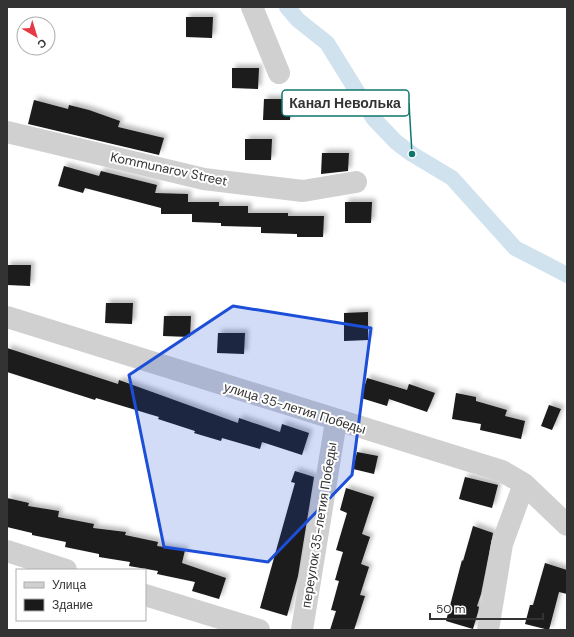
<svg xmlns="http://www.w3.org/2000/svg" width="574" height="637" viewBox="0 0 574 637" font-family="'DM Sans',sans-serif">
<style>
.lines{fill:none;stroke-linecap:round;stroke-linejoin:round}
.canal{stroke:#cfe2ee;stroke-width:16}
.building{fill:#1a1a1a;filter:url(#shadow)}
.minor{stroke:#d0d0d0;stroke-width:22}
.marked{fill:#1d4ed8;fill-opacity:0.2;stroke:#1d4ed8;stroke-width:3;stroke-linejoin:round}
.labels{text-anchor:middle;dominant-baseline:central;stroke-width:4;stroke-linejoin:round;paint-order:stroke}
.street-label{font-size:13px;fill:#333;stroke:#fff}
.leader{fill:none;stroke:#0f766e;stroke-width:1.5}
.callout-dot{fill:#0f766e;stroke:#fff;stroke-width:1.5}
.callout{fill:#fff;stroke:#0f766e;stroke-width:1.5}
.callout-label{font-size:14px;text-anchor:middle;font-weight:bold;fill:#333}
</style>
<defs>
<filter id="shadow"><feDropShadow dx="3.5" dy="-3.5" stdDeviation="2" flood-color="#0004"/></filter>
</defs>
<rect width="100%" height="100%" fill="#fff"/>
<g class="lines">
<path class="canal" d="M287 7 298 20 327 43 374 119 396 142 412 154 452 178 515 248 567 275"/>
</g>
<path class="building" d="M186 17H213L212 38 186 37Z
M232 68H259L258 89 232 88Z
M264 99H291L290 120H263Z
M34 100 68 109 69 105 89 110 120 121 118 127 164 138 159 155 28 124Z
M245 139H272L271 160H245Z
M322 153H349L348 171 321 174Z
M64 166 99 176 101 171 157 185 155 193 188 194V202H219V206H248V213H288V216H324L323 237H297V234L261 233V227L221 226V223L192 222V214H161V208L85 188 83 193 58 186Z
M345 202H372L371 223H345Z
M7 265H31L30 286 7 285Z
M106 303H133L132 324 105 323Z
M368 312V340L344 341V313Z
M164 316H191L190 337 163 336Z
M218 333H245L244 354 217 353Z
M7 348 118 384 119 380 238 423 239 418 280 432 282 424 309 433 302 455 262 442 260 449 222 438 221 441 194 433 195 431 158 419 159 417 96 398 95 400 7 372Z
M367 378 407 390 409 384 435 393 427 412 389 399 387 406 361 398Z
M456 393 476 397V401L507 410 505 416 525 421 521 439 480 430 481 424 452 419Z
M549 405 561 409 552 430 541 426Z
M357 452 378 456 374 474 353 469Z
M295 471 314 477 298 576 287 616 260 608 295 483 291 482Z
M465 477 498 485 492 508 459 499Z
M346 488 374 497 362 534 370 537 361 564 369 567 360 595 365 596 354 630H330L336 611 331 610 339 581 335 580 343 552 336 550 347 513 340 510Z
M7 498 29 503 28 506 59 511 58 517 94 524 93 528 126 532 125 535 158 542 157 546 185 550 182 563 226 578 219 599 192 591 195 582 157 574 158 571 129 566 130 562 99 557V554L65 547 66 542 32 535V533L7 527Z
M473 526 493 533 481 594 477 606 479 607 478 612 473 629 446 621 462 560 463 561Z
M545 563 567 570V594L559 592 549 630 525 624 530 605H533Z"/>
<g class="lines">
<path class="minor" d="M252 7 279 73
M7 132 204 179 303 191 356 182
M7 317 502 471 524 484 567 525
M7 551 66 570
M145 595 259 630
M302 630 336 421
M488 630 502 544 524 484"/>
</g>
<path class="marked" d="M233 306 371 328 352 475 268 562 164 547 129 375Z"/>
<g class="labels">
<g class="street-label">
<text transform="translate(169 169) rotate(12)">Kommunarov Street</text>
<text transform="translate(295 408) rotate(17)">улица 35-летия Победы</text>
<text transform="translate(319 525) rotate(-81)">переулок 35-летия Победы</text>
</g>
</g>
<path class="leader" d="M412 154L409 103"/>
<circle class="callout-dot" cx="412" cy="154" r="4"/>
<rect class="callout" x="282" y="90" width="127" height="26" rx="4"/>
<g class="callout-label">
<text x="345" y="108">Канал Неволька</text>
</g>
<rect width="574" height="637" fill="none" stroke="#333333" stroke-width="16"/>
<rect x="16" y="569" width="130" height="52" fill="#ffffff" stroke="#adadad"/>
<rect x="24" y="582" width="20" height="6" fill="#d0d0d0" stroke="#adadad"/>
<text x="52" y="589" font-size="12" fill="#333333">Улица</text>
<rect x="24" y="599" width="20" height="12" fill="#1a1a1a" stroke="#adadad"/>
<text x="52" y="609" font-size="12" fill="#333333">Здание</text>
<g transform="translate(36 36) rotate(142)"><circle r="19" fill="#ffffff" stroke="#adadad"/>
<path d="M0-3L7 15L0 10L-7 15Z" fill="#e63946"/>
<text y="-6" font-size="11" font-weight="bold" text-anchor="middle" fill="#333333">С</text>
</g>
<path d="M430 613v6h113v-6" fill="none" stroke="#333333" stroke-width="2"/>
<text x="436" y="613" font-size="12" fill="#333333" stroke="#ffffff" stroke-width="3" paint-order="stroke">50 m</text>
</svg>
